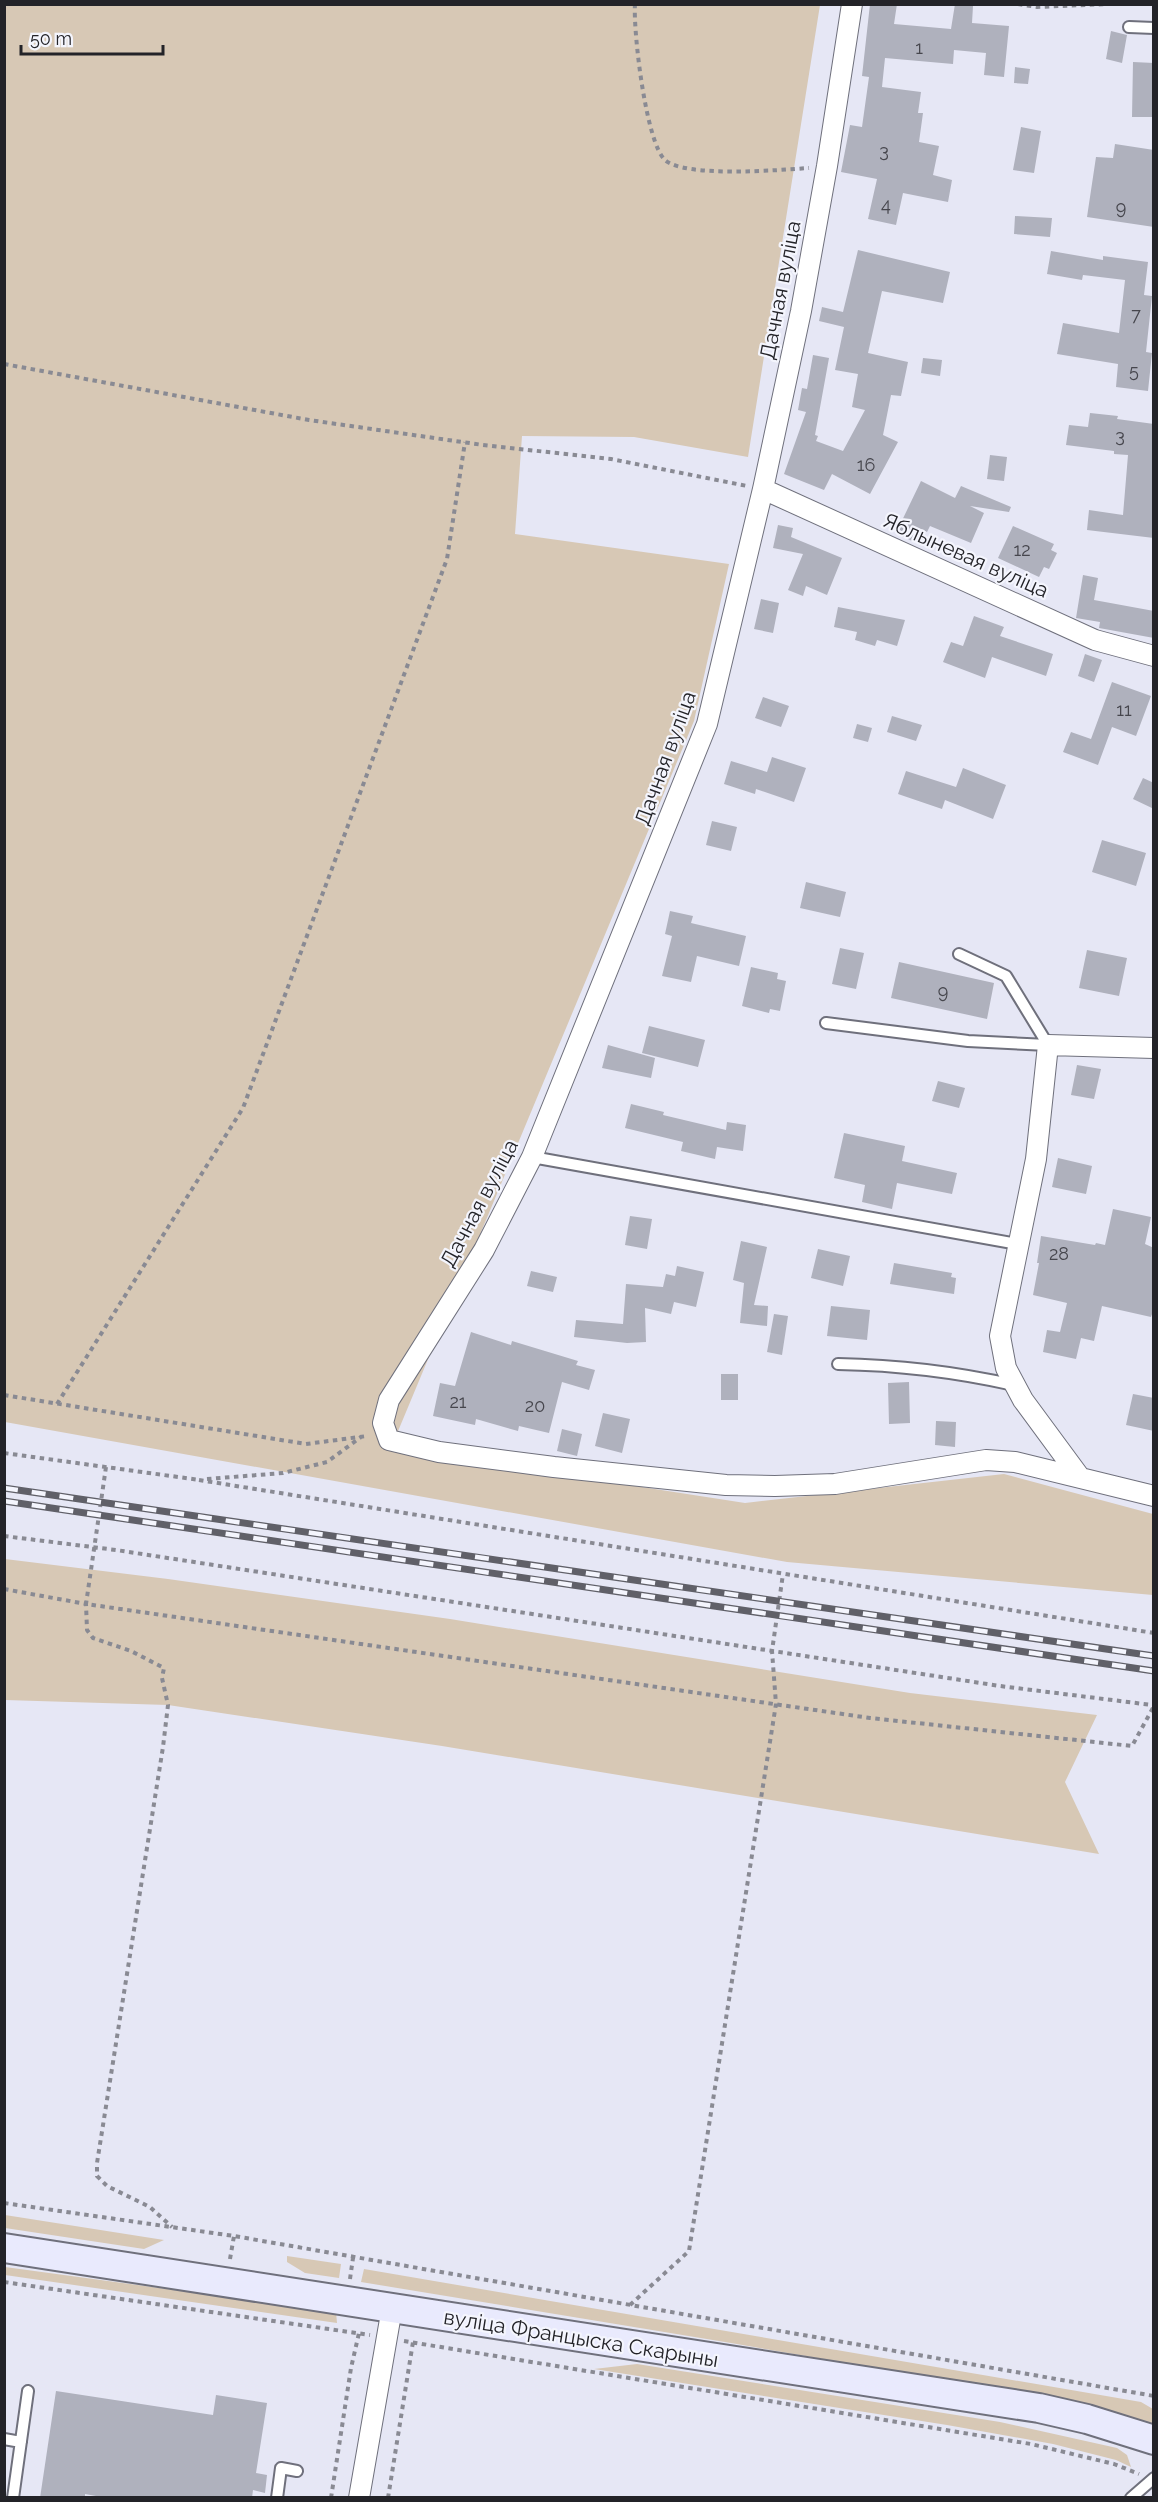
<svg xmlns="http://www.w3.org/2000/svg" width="1158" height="2502" viewBox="0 0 1158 2502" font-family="Raleway,sans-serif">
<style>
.green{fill:#d7c8b5}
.building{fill:#afb1bd}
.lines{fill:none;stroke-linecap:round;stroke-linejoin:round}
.lane-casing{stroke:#6f707c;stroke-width:14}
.street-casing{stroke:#6f707c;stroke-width:22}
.secondary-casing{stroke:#6f707c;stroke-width:32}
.path{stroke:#898a93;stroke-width:4;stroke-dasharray:4.5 4.5;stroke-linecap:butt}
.lane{stroke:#fff;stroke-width:10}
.street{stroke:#fff;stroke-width:20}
.secondary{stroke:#e9eafd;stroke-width:28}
.rail-casing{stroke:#606068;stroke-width:7}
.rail{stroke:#f4f5fd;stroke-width:4.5;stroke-dasharray:14;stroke-linecap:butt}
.labels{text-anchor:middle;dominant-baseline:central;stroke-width:4.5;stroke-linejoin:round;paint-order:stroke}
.number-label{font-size:18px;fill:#46464d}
.street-label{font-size:21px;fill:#232328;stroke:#f4f5fd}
</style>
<rect width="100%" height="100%" fill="#e6e7f5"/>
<path class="green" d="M5 5H820L748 457 634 437 522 436 515 534 729 564 694 721 391 1448 745 1503 1004 1474 1153 1514V1595L787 1562 5 1422Z
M5 1559 168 1579 450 1619 910 1693 1097 1715 1065 1782 1099 1854 442 1746 168 1705 5 1700Z
M4 2215H5L164 2240 144 2249 5 2228Z
M287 2256 341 2264 339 2278 305 2273 287 2262Z
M5 2267 336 2312 337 2323 5 2275Z
M364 2269 1141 2402 1153 2409V2427L1143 2421 1094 2406 731 2343 361 2282Z
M637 2364 1000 2422 1117 2448 1127 2455 1131 2467 1116 2460 1053 2444 947 2425 594 2369Z"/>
<path class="building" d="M870 4H897L894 24 951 29 955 4 973 6 972 23 1009 26 1004 77 984 75 986 53 954 50 953 64 885 58 882 87 921 92 918 113H923L919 142 939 146 933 175 952 180 948 202 903 193 896 225 868 219 877 179 841 172 850 125 862 127 869 77 862 76Z
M1111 31 1127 35 1122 63 1106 59Z
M1133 62 1154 63V117H1132Z
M1015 67 1030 69 1028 84 1014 83Z
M1021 127 1041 131 1034 173 1013 170Z
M1115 144 1154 150V227L1087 217 1096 157 1113 158Z
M1015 216 1052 218 1050 237 1014 234Z
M858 250 950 272 943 303 882 291 868 353 908 362 901 396 891 395 883 435 898 442 870 494 832 474 824 490 784 474 806 412 798 410 802 388 807 389 813 355 829 358 815 435 818 436 816 441 843 451 865 410 852 407 858 374 835 370 844 327 819 321 822 307 843 312Z
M1051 251 1103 260V256L1148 262 1144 295 1152 296 1146 352 1152 353 1148 391 1116 387 1118 364 1057 354 1063 323 1119 333 1125 280 1083 275 1082 280 1047 274Z
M923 358 942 360 940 376 921 373Z
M1090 413 1118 416 1117 419 1154 424V538L1087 530 1089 510 1123 515 1128 455 1114 454V451L1066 445 1069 425 1088 427Z
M990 455 1007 457 1004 481 987 479Z
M921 481 955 498 961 486 1011 507 1009 512 970 506 984 513 971 543 930 526 927 532 921 529 914 542 896 533Z
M778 525 793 528 791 537 842 558 827 595 806 586 803 596 788 590 803 554 773 548Z
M1013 526 1054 544 1051 550 1057 553 1049 569 1044 567 1039 577 998 558Z
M1083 575 1098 578 1094 600 1154 611V638L1099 628 1100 622 1076 618Z
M761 599 779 603 773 633 754 629Z
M838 607 905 620 897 646 877 640 875 646 855 640 857 632 834 627Z
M974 616 1004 627 1000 636 1053 654 1046 676 992 657 985 678 943 662 951 642 963 646Z
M1085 654 1102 660 1094 682 1078 676Z
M1112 682 1151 696 1136 736 1112 727 1098 765 1063 752 1071 732 1091 739Z
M763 697 789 706 781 727 755 718Z
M892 716 922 725 916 741 887 732Z
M857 724 872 728 868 742 853 738Z
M772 757 806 768 794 802 756 789 755 794 724 784 731 761 767 772Z
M963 768 1006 785 993 819 945 800 942 809 898 794 906 771 956 787Z
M1143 778 1154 783V809L1133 799Z
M712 821 737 827 731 851 706 845Z
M1102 840 1146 853 1136 886 1092 872Z
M806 882 846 892 840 917 800 908Z
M670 911 693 916 691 923 746 936 739 966 697 956 691 982 662 976 672 936 665 934Z
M840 948 864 953 856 989 832 984Z
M1087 950 1127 958 1119 996 1079 988Z
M899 962 994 983 987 1019 891 998Z
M751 967 778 973 777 979 786 981 780 1011 770 1009 769 1013 742 1006Z
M649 1026 705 1040 698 1067 642 1053Z
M608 1045 655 1058 651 1078 602 1068Z
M1077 1065 1101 1069 1094 1099 1071 1095Z
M938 1081 965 1088 959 1108 932 1101Z
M631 1104 664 1112 663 1115 726 1130 727 1122 746 1125 743 1151 717 1147 715 1159 681 1151 683 1142 625 1128Z
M844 1133 905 1146 902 1161 957 1173 952 1194 897 1183 892 1209 862 1202 865 1185 834 1178Z
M1058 1158 1092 1166 1086 1194 1052 1187Z
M1113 1209 1151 1217 1145 1244 1154 1248V1308L1151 1317 1102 1306 1094 1341 1081 1338 1076 1359 1043 1352 1047 1330 1060 1332 1067 1303 1033 1295 1039 1263H1037L1041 1236 1095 1245 1096 1243 1105 1245Z
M630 1216 652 1219 647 1249 625 1245Z
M741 1241 767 1247 754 1305 768 1306 767 1326 740 1323 744 1283 733 1280Z
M818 1249 850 1256 843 1286 811 1278Z
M894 1263 952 1273 951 1277 956 1278 954 1294 890 1284Z
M677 1266 704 1272 696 1307 674 1302 671 1314 645 1308 646 1342 627 1343 574 1337 576 1320 623 1324 626 1284 663 1287 666 1274 675 1276Z
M531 1271 557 1277 553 1292 527 1286Z
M831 1306 870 1310 867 1340 827 1336Z
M774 1314 788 1316 782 1355 767 1352Z
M471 1332 511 1345 512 1341 578 1361 576 1365 595 1370 589 1390 562 1382 549 1433 519 1426 518 1431 476 1419 475 1425 433 1416 440 1383 455 1386Z
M721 1374H738V1400H721Z
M909 1382 910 1423 889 1424 888 1383Z
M1133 1394 1154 1398V1431L1126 1425Z
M603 1413 630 1419 622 1453 595 1446Z
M936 1421 956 1422 955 1447 935 1445Z
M562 1429 582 1434 577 1456 557 1451Z
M56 2391 213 2415 216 2395 267 2403 256 2473 267 2475 265 2493 253 2490 252 2498H107L85 2494V2498H40Z"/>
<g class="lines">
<g class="lane-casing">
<path id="lane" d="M1129 27 1154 28
M959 954 1006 976 1048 1045
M826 1023 968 1041 1048 1045
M532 1157 1018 1244
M838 1364C897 1365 956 1372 1014 1385
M4 2439 21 2442
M13 2498 28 2391
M277 2498 281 2468 297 2471
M1131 2498 1154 2478"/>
</g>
<g class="street-casing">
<path id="street" d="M852 4 827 166 801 311 763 489 707 724 532 1157 484 1250 389 1400 383 1423 389 1440 439 1452 554 1467 726 1485 775 1486 835 1484 986 1460 1015 1462 1154 1496
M763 489 1095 640 1154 656
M1079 1476 1023 1400 1006 1368 1000 1336 1036 1159 1048 1045 1154 1048
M359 2498 392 2308"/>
</g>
<g class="secondary-casing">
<path id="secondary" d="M4 2248 1039 2408 1087 2419 1154 2440"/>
</g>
<path class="path" d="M635 4C633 31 646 143 665 160 685 178 780 170 809 168
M1018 4 1037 7 1108 4
M4 364 309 420 483 445 611 459 747 486
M4 1395 306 1444 367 1436
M57 1404 243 1108 447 559 465 442
M4 1453 200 1480
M106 1467 86 1604 870 1718 1132 1746 1154 1706
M207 1479 283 1473 327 1462 361 1437
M199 1480 1154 1633
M4 1536 116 1550 1000 1686 1152 1705
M4 1589 86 1604 87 1630 93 1638 131 1651 164 1668 162 1678 168 1705 163 1747 97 2163V2176L107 2186 150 2207 172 2227
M4 2203 234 2236 1154 2396
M230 2259 234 2236
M350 2279 353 2258
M4 2282 370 2335
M630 2305 689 2251 776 1704 772 1651 783 1574
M404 2341 1031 2444 1114 2464 1139 2474
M331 2498 351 2368 359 2333
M388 2498 413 2342"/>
<use href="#lane" class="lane"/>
<use href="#street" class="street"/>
<use href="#secondary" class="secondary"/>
<g class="rail-casing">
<path id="rail" d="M4 1488 1154 1656
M4 1501 1154 1671"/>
</g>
<use href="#rail" class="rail"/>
</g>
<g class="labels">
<g class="number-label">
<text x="919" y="47">1</text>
<text x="884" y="150">3</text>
<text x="886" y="204">4</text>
<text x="1121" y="207">9</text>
<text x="1136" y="314">7</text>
<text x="1134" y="370">5</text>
<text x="1120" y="435">3</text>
<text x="866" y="464">16</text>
<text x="1022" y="549">12</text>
<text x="1124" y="709">11</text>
<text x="943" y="991">9</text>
<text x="1059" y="1253">28</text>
<text x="458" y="1401">21</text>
<text x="535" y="1405">20</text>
</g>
<g class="street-label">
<text transform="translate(780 290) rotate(-79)">Дачная вуліца</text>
<text transform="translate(966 555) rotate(24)">Яблыневая вуліца</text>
<text transform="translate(665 758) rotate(-70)">Дачная вуліца</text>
<text transform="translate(479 1203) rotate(-62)">Дачная вуліца</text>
<text transform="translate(581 2338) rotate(9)">вуліца Францыска Скарыны</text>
</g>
</g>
<rect width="1158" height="2502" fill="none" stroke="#232328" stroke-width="12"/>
<path d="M21 45v9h142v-9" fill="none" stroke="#232328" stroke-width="3"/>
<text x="30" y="45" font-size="18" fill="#232328" stroke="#f4f5fd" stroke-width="4.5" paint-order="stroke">50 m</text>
</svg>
